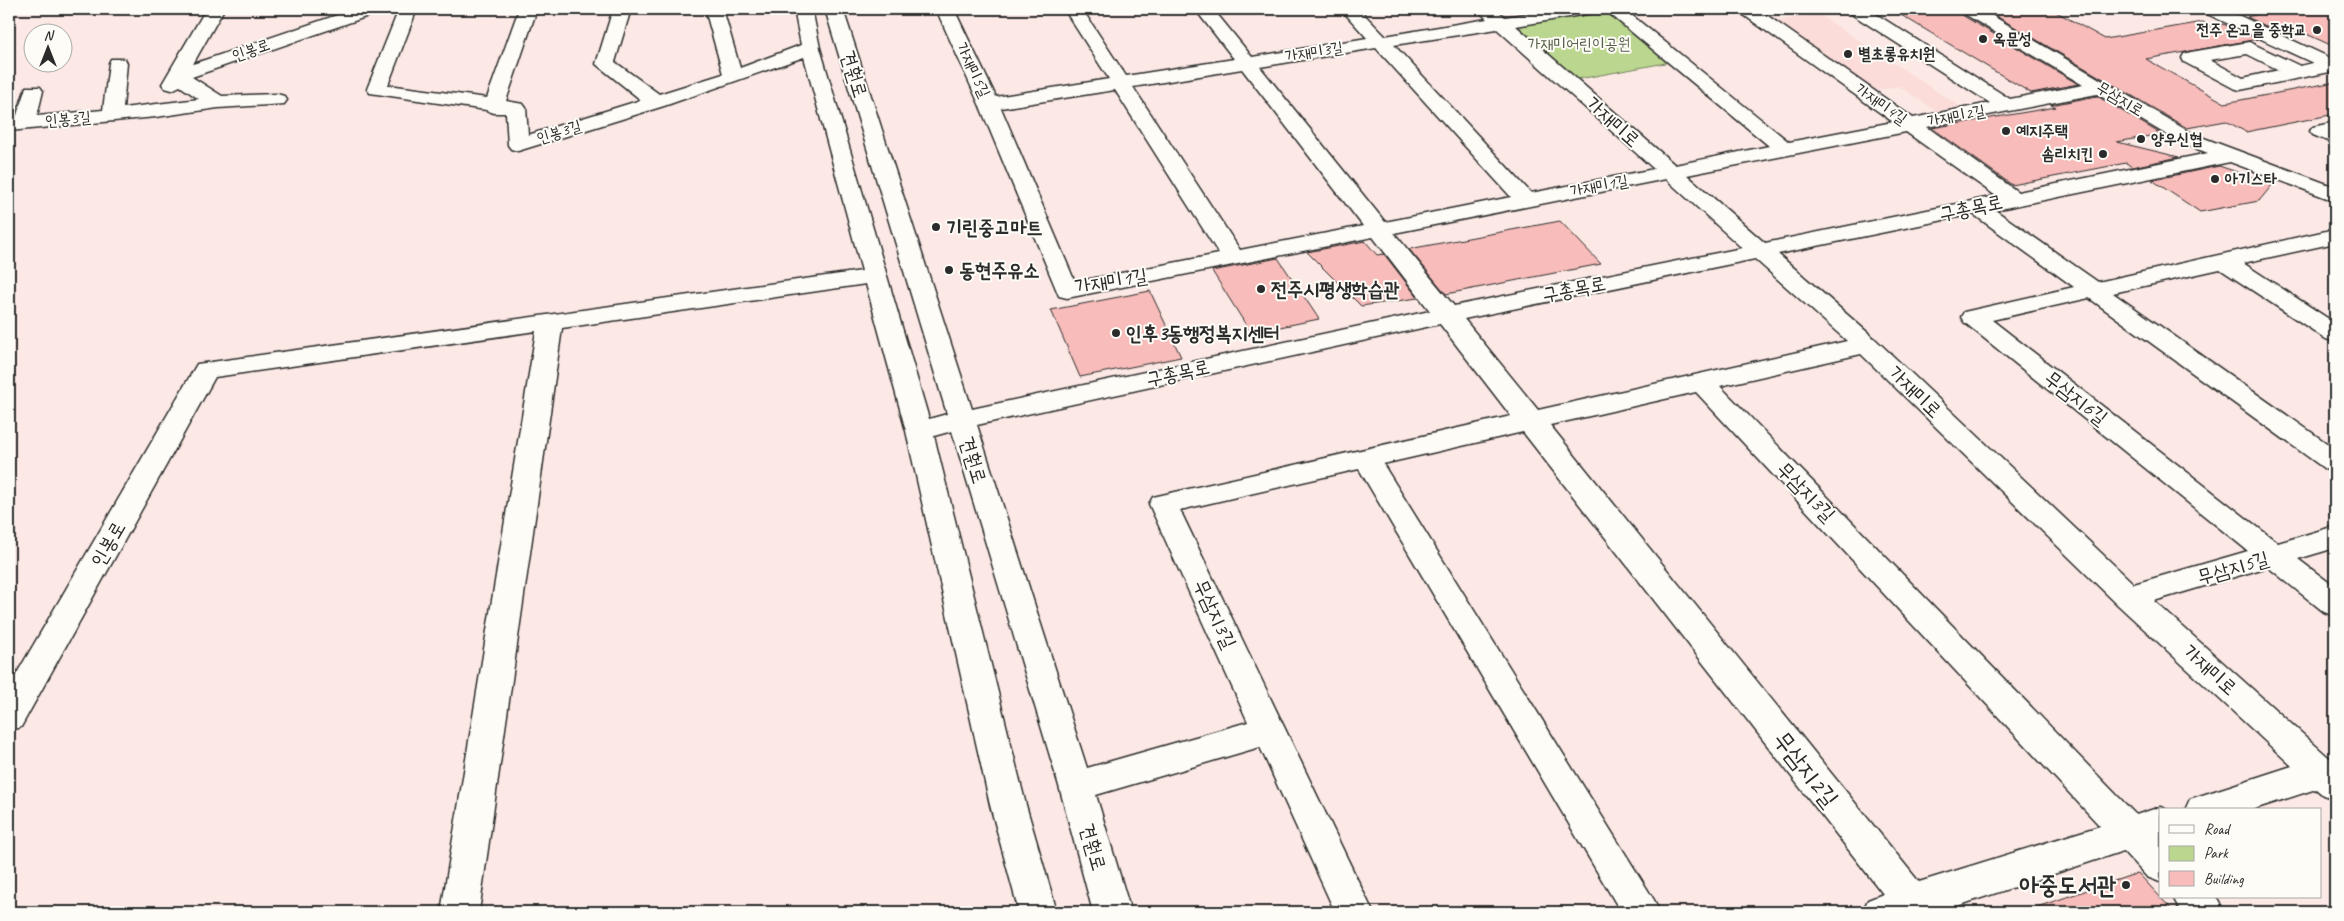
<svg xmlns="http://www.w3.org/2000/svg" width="2344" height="921" viewBox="0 0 2344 921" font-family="Caveat,'Poor Story',sans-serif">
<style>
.built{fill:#fbdcd8}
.green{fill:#bbd78f;stroke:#73815d}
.building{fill:#f8bcba;stroke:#2b2b2b}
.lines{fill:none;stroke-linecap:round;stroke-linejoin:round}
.minor-casing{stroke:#2b2b2b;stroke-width:3}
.minor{fill:#fdfcf7;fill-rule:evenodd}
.poi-dot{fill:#2b2b2b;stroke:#fdfcf7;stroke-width:2}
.labels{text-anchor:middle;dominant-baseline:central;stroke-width:4;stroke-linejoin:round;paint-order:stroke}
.far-poi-label{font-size:16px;font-weight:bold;fill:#2b2b2b;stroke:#fdfcf7;text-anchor:start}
.far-park-label{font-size:16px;fill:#565f49;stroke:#fdfcf7}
.far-street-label{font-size:16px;fill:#2b2b2b;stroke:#fdfcf7}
.street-label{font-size:20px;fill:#2b2b2b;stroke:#fdfcf7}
.poi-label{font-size:20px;font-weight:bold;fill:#2b2b2b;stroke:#fdfcf7;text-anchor:start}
.near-street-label{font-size:24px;fill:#2b2b2b;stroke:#fdfcf7}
.near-poi-label{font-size:24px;font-weight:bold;fill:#2b2b2b;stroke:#fdfcf7;text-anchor:end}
</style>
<rect width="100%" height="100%" fill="#fce9e5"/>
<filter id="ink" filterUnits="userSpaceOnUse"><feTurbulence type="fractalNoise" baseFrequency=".02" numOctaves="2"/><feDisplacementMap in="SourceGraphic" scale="10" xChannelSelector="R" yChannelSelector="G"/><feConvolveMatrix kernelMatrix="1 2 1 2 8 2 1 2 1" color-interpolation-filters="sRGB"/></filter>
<g filter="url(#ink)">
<path class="built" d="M1818 14 1961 107 1936 111 1899 86 1869 92 1771 22Z"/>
<path class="green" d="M1587 9H1613L1676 61 1568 81 1501 22Z"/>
<path class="building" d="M1891 9H1958L1962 15 2078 84 2031 93Z
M1984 9H2051L2105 39 2203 22 2212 27 2223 24 2258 39 2146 59 2225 103 2335 82V114L2246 132 2226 121 2187 128Z
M2278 9H2335V47L2302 32 2285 35 2247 17Z
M2097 96 2161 134 2117 142 2179 157 2132 167 2126 163 2012 185 1932 128 2056 107 2051 105Z
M2219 166 2273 184 2259 201 2200 212 2152 180Z
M1560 221 1601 264 1446 294 1409 249Z
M1365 241 1377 255 1384 254 1418 298 1361 306 1307 252Z
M1278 258 1319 319 1251 333 1212 271Z
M1150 291 1181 357 1080 377 1051 310Z
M2138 873 2174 912H2034V908Z"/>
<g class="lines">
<g class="minor-casing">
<path id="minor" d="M206 9H224L193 64 355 9H380L377 13 192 77 222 96 277 94 284 96 287 100 284 104 218 108 156 117 9 131V119L16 118 26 87H40L43 91 37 116 103 110 109 63 111 59H125L127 63 123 108 199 99 180 86 172 90 165 88 162 84Z
M399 9H417L388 85 487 98 519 9H537L506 101 523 104 526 108 528 135 641 100 596 64 613 9H631L615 62 659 94 723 74 705 9H723L740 68 801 45 794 9H812L820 48 929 419 947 414 825 9H843L972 409 1430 311 1373 237 1067 298 1059 296 979 104 936 9H954L996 97 1109 79 1064 9H1082L1126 76 1234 59 1195 9H1213L1252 57 1367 38 1341 9H1359L1385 36 1487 19 1477 9H1496L1505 17 1555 9H1596L1593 13 1587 14 1516 26 1675 165 1769 146 1604 9H1624L1789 142 1893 122 1741 13 1738 9H1758L1913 118 1990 103 1850 13 1847 9H1868L2010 99 2083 85 1963 13 1960 9H1981L2193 134 2335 187V201L2230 162 1995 210 2098 282 2335 229V243L2243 263 2335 323V342L2326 339 2220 269 2113 293 2335 449V472L2325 469 2089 298 1992 320 2278 543 2335 526V548L2298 559 2335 587V616L2324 612 2268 567 2154 601 2335 763V799L2323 795 2316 789 2251 810H2185L2190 799 2292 766 2118 605 1861 354 1720 386 2136 815 2160 807 2167 810H2160V882L2147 877 2123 851 1939 912H1862L1868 900 1883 894 1523 432 1383 464 1654 900 1660 912H1621L1359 469 1180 510 1373 912H1335L1260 747 1096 795 1131 912H1093L1059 786 952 431 934 436 1026 805 1057 912H1019L990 805 906 431 866 284 562 328 479 912H441L536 331 215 377 21 727 9 731V687L197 364 862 271 804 57 664 106 518 151 511 149 508 145 506 113H494L486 110 370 93 367 89ZM1497 29 1654 169 1531 193 1394 45ZM1376 48 1511 197 1385 222 1260 67ZM1242 69 1363 226 1240 250 1133 87ZM1115 90 1219 254 1075 282 1001 108ZM2097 94 2179 142 2208 153 2018 192 1927 127ZM1906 132 1996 196 1765 243 1687 175ZM1666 179 1742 248 1454 306 1394 233ZM1973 214 2074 287 1964 312 1961 317 1964 322 2248 551 2134 584 1875 339 1778 254ZM1755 259 1847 341 1538 410 1464 319ZM1440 324 1511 416 1153 497 1149 504 1248 722 1087 768 977 425ZM1696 392 2100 826 1919 882 1550 425Z
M2202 9H2225L2335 60V71L2240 90 2233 88 2184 62 2182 58 2184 54 2191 52 2249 42 2300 66 2313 63 2205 13ZM2247 54 2279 70 2243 78 2210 60Z
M2335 122V144L2313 135 2310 131 2313 127Z
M2173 897H2216L2224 912H2181Z"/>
</g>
<use href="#minor" class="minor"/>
</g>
</g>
<g class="poi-dot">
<circle cx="2317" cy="30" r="5"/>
<circle cx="1983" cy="39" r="5"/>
<circle cx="1848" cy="54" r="5"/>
<circle cx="2006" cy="131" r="5"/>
<circle cx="2141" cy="139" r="5"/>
<circle cx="2103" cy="154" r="5"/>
<circle cx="2215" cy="179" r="5"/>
<circle cx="936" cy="227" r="5"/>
<circle cx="949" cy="270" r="5"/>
<circle cx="1261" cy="289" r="5"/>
<circle cx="1116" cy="333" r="5"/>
<circle cx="2126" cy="885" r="5"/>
</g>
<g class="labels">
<g class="far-poi-label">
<text x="2307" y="30" text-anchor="end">전주 온고을 중학교</text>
<text x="1993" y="39">옥문성</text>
<text x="1858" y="54">별초롱유치원</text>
<text x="2016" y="131">예지주택</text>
<text x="2151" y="139">양우신협</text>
<text x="2093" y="154" text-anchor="end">솜리치킨</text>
<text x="2225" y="179">아기스타</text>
</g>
<g class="far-park-label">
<text x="1579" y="44">가재미어린이공원</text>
</g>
<g class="far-street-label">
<text transform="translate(251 50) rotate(-19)">인봉로</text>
<text transform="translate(1314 52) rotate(-9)">가재미3길</text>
<text transform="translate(973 70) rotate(65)">가재미5길</text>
<text transform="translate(2120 99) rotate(31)">무삼지로</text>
<text transform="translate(1881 104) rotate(35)">가재미4길</text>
<text transform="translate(1956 116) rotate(-11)">가재미2길</text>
<text transform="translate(68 119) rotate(-5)">인봉3길</text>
<text transform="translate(559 132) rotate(-17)">인봉3길</text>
<text transform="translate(1599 186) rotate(-11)">가재미1길</text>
</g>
<g class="street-label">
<text transform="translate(854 74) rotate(73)">견훤로</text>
<text transform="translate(1613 122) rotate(42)">가재미로</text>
<text transform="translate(1971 208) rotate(-12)">구총목로</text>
<text transform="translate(1111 281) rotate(-9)">가재미1길</text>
<text transform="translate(1574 289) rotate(-11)">구총목로</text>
<text transform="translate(1178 373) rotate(-12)">구총목로</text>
<text transform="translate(1915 392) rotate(44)">가재미로</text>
<text transform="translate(2076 398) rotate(38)">무삼지6길</text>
<text transform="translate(973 460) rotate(73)">견훤로</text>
<text transform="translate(1806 492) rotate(46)">무삼지3길</text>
<text transform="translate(108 544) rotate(-60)">인봉로</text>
<text transform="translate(2233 568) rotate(-16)">무삼지5길</text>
<text transform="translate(1215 614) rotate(65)">무삼지3길</text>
<text transform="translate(2210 670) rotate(42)">가재미로</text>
<text transform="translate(1093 847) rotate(74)">견훤로</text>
</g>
<g class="poi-label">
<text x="946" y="227">기린중고마트</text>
<text x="959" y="270">동현주유소</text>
<text x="1271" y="289">전주시평생학습관</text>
<text x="1126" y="333">인후3동행정복지센터</text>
</g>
<g class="near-street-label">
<text transform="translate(1806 769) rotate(52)">무삼지2길</text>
</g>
<g class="near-poi-label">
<text x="2116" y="885">아중도서관</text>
</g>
</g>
<rect width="2344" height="921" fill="none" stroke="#fdfcf7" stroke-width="30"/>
<rect x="15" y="15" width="2314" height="891" fill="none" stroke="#2b2b2b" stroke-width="2" filter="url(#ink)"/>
<rect x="2159" y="808" width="162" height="90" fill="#fdfcf7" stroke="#a9a8a5"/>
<rect x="2169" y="825" width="25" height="8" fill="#fdfcf7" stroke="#a9a8a5"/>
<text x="2204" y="834" font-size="15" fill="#2b2b2b">Road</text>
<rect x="2169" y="846" width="25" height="15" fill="#bbd78f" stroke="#a9a8a5"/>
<text x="2204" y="858" font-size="15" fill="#2b2b2b">Park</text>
<rect x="2169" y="871" width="25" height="15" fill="#f8bcba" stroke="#a9a8a5"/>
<text x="2204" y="884" font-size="15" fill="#2b2b2b">Building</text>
<g transform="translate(48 48)"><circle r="24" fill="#fdfcf7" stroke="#a9a8a5"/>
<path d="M0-4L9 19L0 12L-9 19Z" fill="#2b2b2b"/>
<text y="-8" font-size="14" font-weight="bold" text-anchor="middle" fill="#2b2b2b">N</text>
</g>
</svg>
